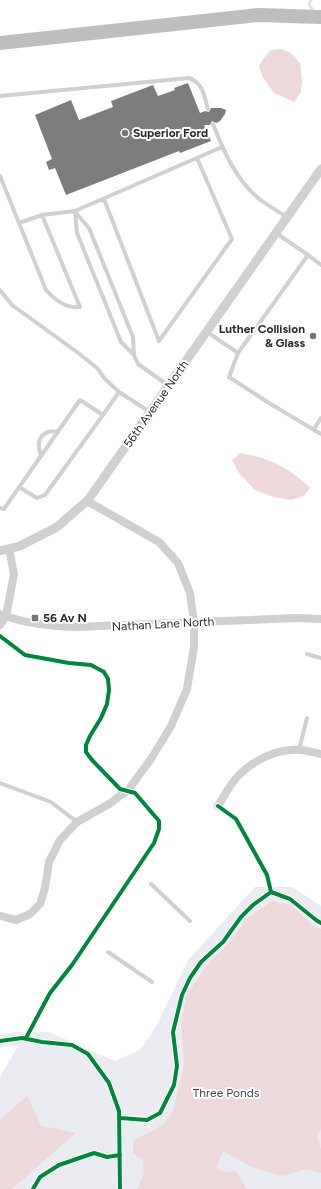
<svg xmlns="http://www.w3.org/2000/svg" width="321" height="1189" viewBox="0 0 321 1189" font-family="Figtree,sans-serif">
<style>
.green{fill:#ebebf2}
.water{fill:#edd8db}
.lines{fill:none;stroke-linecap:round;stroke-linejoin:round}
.stream{stroke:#edd8db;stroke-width:2.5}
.building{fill:#7d7d7d}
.service{stroke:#d0d0d0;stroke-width:4}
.minor{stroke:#d0d0d0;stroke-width:8}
.tertiary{stroke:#d0d0d0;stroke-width:9}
.motorway{stroke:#bebebe;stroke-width:14}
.cycleway-casing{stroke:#fff;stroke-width:6}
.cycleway{stroke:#00873e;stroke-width:4}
.poi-dot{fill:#757575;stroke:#fff;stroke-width:1.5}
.labels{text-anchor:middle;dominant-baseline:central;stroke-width:4;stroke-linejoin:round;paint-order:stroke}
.poi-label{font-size:12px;font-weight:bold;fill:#2b2b2b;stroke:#fff;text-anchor:start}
.street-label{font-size:12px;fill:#2b2b2b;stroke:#fff}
.park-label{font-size:12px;fill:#413f61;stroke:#fff}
</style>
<rect width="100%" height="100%" fill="#fff"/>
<path class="green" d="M255 887H292L321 906V1189H0V1077L18 1046 0 1047V1034L15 1032H49L115 1061 140 1050 157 1025 188 960Z"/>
<path class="water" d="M281 49 291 53 300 63 302 81 301 92 294 102 274 93 262 76 259 66 263 59 271 50Z
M240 453C268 457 290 468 310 488L304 496 291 500 274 497 255 490 239 473 232 460Z
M272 901 291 905 311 924 321 929V1129L317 1138 321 1149V1173L307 1169 283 1176 249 1166 223 1151 216 1168 225 1172 236 1171 247 1189H137L144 1174 143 1161 133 1153V1141L163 1125 173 1111 184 1065 181 1023 187 994 211 960 228 944 247 918Z
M27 1096 41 1126 76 1133 12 1189H0V1120Z"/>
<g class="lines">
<path class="stream" d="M311 0 309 4 313 10"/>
</g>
<path class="building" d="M188 83 200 113 205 111 209 112 211 108H221L226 110 225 114 220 121 216 123 212 121 210 125H204L211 141 180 153 179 151 66 195 55 168 49 170 46 162 52 159 35 115 71 100 79 120 113 107 111 101 153 85 158 96 175 90 174 88Z"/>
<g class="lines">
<path class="service" d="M0 96 189 78C203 83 204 96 208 109
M213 124C224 152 235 178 258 198 267 205 277 211 287 217
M0 176 19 223 42 215 75 211 222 147
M104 199 159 341 232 239 197 158
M75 211 77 233 121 342 134 355 138 364 169 386
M75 212 89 228 133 337 134 355
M19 223 46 290C54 299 66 309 80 307L42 215
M308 255 321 265
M0 290 12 305 77 352 97 368 105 379 119 392 150 412
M207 332 238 353 308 255 276 233
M238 353 229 377 269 403 321 434
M314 429 321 418
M41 455C38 447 37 436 48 432 50 431 55 432 58 432
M19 487 37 498 45 495 103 415
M0 508 4 509 80 400 103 415 119 392
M307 654 321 658
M299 750 307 718
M0 783 51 802 77 822
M151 884 190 921
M108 952 152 982"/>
<path class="minor" d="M0 614C26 624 49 626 76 627L296 618 321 619
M0 625 6 616 14 574 9 549
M218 806C224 796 230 784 239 775 254 760 278 748 300 750 307 750 314 753 321 754
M0 916 16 920 30 914 40 904 45 888 49 862 60 840 77 822 109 804 128 790 151 759 171 726 187 689 194 647V622L190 593 178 563 159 542 87 501"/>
<path class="tertiary" d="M0 551 20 546 57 527 88 500 321 169"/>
<path class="motorway" d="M0 43 259 15 321 17"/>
<g class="cycleway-casing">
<path id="cycleway" d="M0 636 25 655 69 663 91 665 104 672 108 679 109 690 107 704 101 718 90 736 86 745V752L92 760 120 789 135 793 159 821V829L154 843 72 965 50 993 26 1038
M271 892 290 899 316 920 321 923
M0 1041 22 1038 42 1042 72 1045 88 1054 109 1083 119 1111 120 1189
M120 1118 147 1120 160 1113 174 1085 177 1066 173 1032 182 995 190 978 201 962 223 942 241 917 253 905 271 892 267 875 236 819 218 806
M33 1189 40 1177 59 1165 94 1153 107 1157 120 1155"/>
</g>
<use href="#cycleway" class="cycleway"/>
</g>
<g class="poi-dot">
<circle cx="125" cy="133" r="4"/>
<circle cx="313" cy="336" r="4"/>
<rect x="31" y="614" width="8" height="8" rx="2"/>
</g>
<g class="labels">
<g class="poi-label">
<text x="133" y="133">Superior Ford</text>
<text x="305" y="329" text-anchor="end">Luther Collision<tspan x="305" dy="14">&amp; Glass</tspan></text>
<text x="43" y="618">56 Av N</text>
</g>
<g class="street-label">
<text transform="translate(156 404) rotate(-55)">56th Avenue North</text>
<text transform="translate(163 624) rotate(-3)">Nathan Lane North</text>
</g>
<g class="park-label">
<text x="226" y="1093">Three Ponds</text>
</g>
</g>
</svg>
